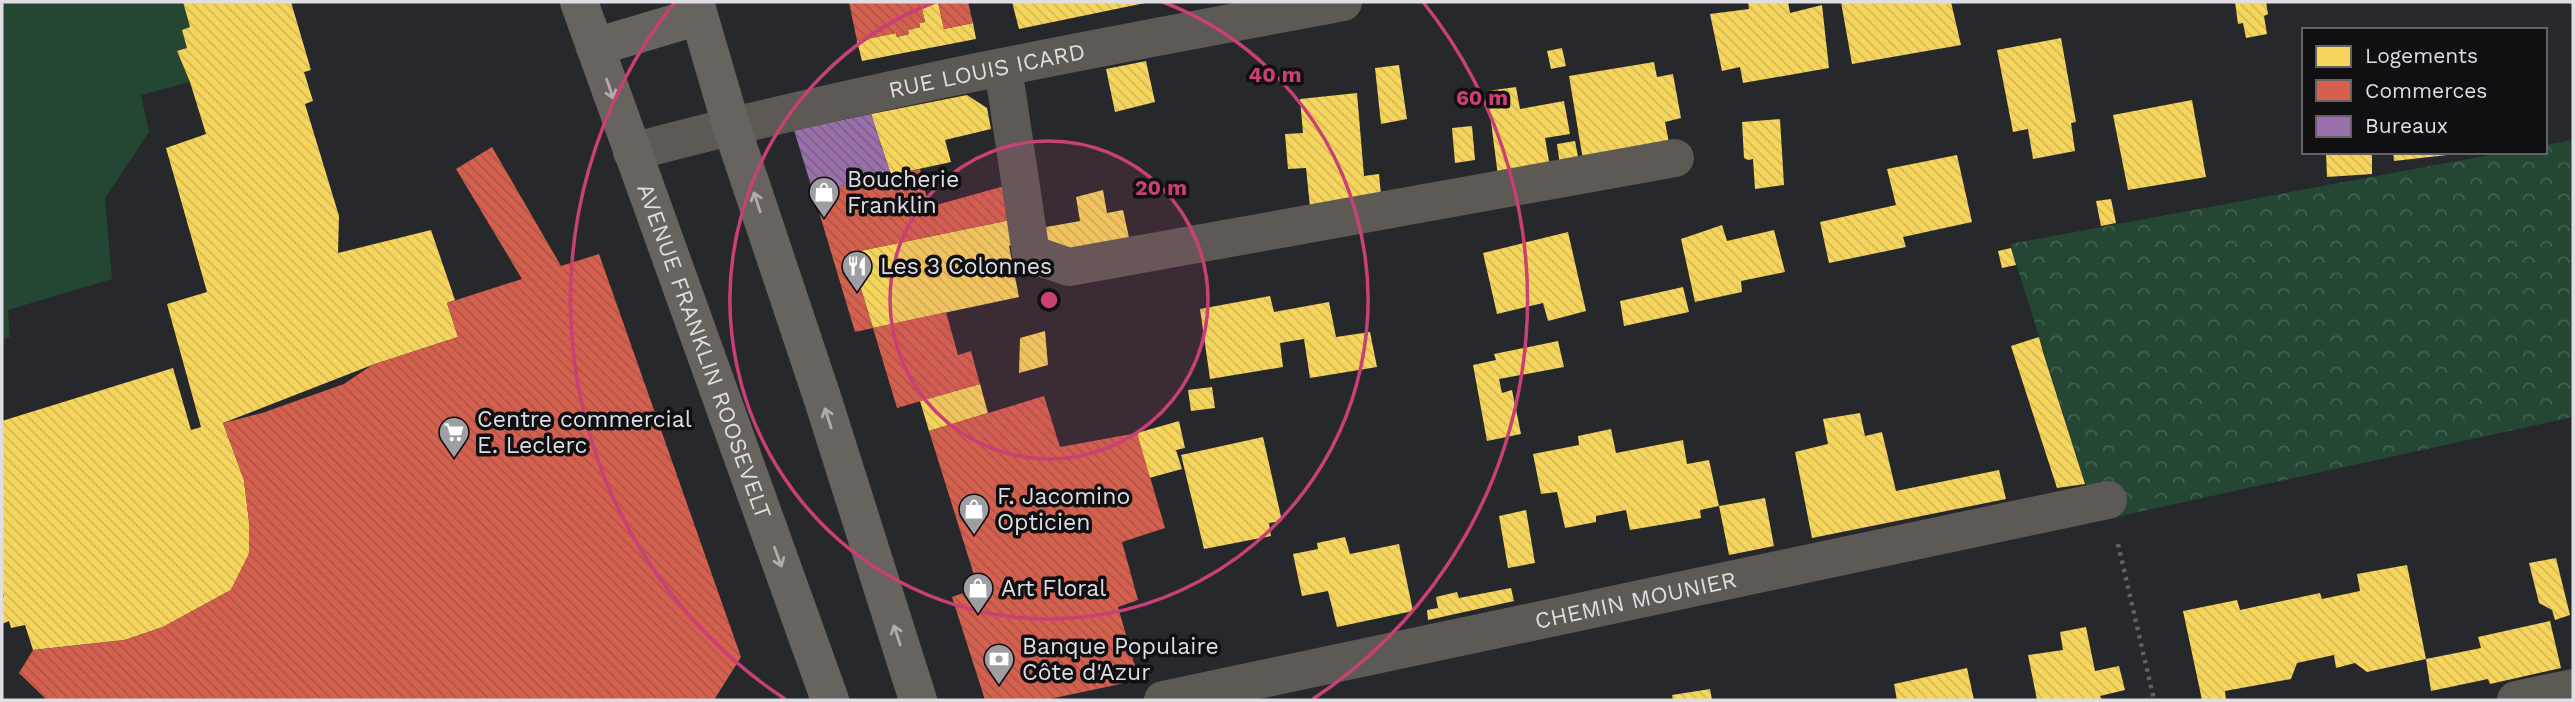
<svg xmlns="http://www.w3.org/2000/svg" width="2575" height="702" viewBox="0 0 2575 702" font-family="'Work Sans',sans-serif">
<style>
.grass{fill:#244734}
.park{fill:url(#park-crowns)}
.homes{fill:url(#homes-back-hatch)}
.shops{fill:url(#shops-back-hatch)}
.offices{fill:url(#offices-back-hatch)}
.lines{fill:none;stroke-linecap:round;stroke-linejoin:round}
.path{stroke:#62615f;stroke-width:4.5;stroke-dasharray:3.5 5;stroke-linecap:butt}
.minor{stroke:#5d5955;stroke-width:38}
.major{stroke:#67635e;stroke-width:38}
.oneway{stroke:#afadae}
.ring{fill:none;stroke:#c84076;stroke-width:3.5}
.labels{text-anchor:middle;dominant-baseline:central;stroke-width:7;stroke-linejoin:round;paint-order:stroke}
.street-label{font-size:23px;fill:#dfdfe3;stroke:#101013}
.poi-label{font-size:23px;fill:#dfdfe3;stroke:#101013;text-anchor:start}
.centre{fill:#c84076;stroke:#101013;stroke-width:3.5}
.ring-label{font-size:21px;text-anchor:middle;font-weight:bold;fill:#c84076;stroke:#101013;stroke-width:7;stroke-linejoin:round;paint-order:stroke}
</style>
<defs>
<pattern id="park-crowns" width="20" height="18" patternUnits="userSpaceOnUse" patternTransform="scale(1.75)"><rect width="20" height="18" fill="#244734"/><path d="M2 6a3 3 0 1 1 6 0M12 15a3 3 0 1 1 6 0" fill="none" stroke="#436151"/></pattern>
<pattern id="homes-back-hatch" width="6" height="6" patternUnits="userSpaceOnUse" patternTransform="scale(1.75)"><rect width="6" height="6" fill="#f6d55c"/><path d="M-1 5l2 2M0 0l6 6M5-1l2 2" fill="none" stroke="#d2b857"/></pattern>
<pattern id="shops-back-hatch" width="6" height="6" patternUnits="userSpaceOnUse" patternTransform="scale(1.75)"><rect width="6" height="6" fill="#d6604d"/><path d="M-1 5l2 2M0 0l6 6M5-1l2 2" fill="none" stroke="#aa574a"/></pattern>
<pattern id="offices-back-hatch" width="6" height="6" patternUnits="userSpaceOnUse" patternTransform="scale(1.75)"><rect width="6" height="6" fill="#9970ab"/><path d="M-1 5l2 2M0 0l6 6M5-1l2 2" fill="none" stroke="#7b6087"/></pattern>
</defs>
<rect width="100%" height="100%" fill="#27282c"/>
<path class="grass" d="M2 2H183L190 27 182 30 187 48 177 52 190 82 141 95 149 132 105 198 112 279 8 310 10 337 2 339Z"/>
<path class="park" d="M2573 140V417L2097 521 2010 244 2495 154 2545 152V145Z"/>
<path class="homes" d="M183 2H291L311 70 304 72 313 101 305 104 339 216 338 253 431 230 455 300 447 303 458 337 372 365 223 423 244 480 249 521V554L231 590 163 627 125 640 33 650 25 625 11 628 9 621 2 624V597H4L2 588V421L173 368 191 430 201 427 167 304 207 292 166 148 206 134 190 82 177 51 187 48 182 30 190 27Z
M938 2 944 29 973 23 976 39 862 61 857 41 896 33 897 37 909 34 908 30 920 27 919 23 925 22 921 5Z
M1012 2H1144L1145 3 1019 29Z
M1748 2H1788L1790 13 1822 5 1829 68 1743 83 1740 67 1722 71 1710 14 1749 9Z
M1841 2H1951L1961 45 1852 64Z
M2235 2H2266L2268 14 2264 16 2267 34 2246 38 2243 23 2238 24Z
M2061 38 2076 122 2071 123 2075 151 2033 159 2028 129 2013 132 1997 50Z
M1562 48 1566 66 1551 69 1547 51Z
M1146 61 1155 102 1115 112 1106 69Z
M1654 62 1657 77 1673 74 1681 118 1665 122 1669 143 1583 160 1569 76Z
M1399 65 1407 119 1381 124 1375 68Z
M1516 87 1520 109 1564 101 1570 134 1545 138 1550 167 1498 176 1487 91Z
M1357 93 1364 176 1379 174 1381 195 1310 207 1306 168 1288 169 1285 134 1303 133 1300 99Z
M967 95 987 108 991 129 945 140 951 162 891 175 871 114Z
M2192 100 2206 177 2128 190 2113 115Z
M1780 119 1784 185 1755 189 1753 159 1748 160 1744 158 1742 122Z
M1472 126 1475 160 1455 163 1452 128Z
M1575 141 1579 162 1560 166 1557 144Z
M2326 152H2372V174L2327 177Z
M2393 152H2456V154L2394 161Z
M1957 155 1972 222 1903 237 1906 247 1829 263 1820 222 1896 205 1887 169Z
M1103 190 1107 213 1123 210 1130 242 1073 255 1039 244 1035 229 1080 221 1076 197Z
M2111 199 2116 223 2101 226 2096 201Z
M1015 219 1019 243 1009 246 1019 297 873 328 850 253Z
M1722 225 1727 241 1774 230 1785 272 1741 281 1742 292 1695 302 1681 239Z
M1568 232 1586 311 1548 321 1543 303 1497 314 1483 253Z
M2011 248 2016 265 2002 268 1998 251Z
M1683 287 1689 312 1624 326 1620 301Z
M1270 296 1274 312 1329 302 1336 337 1370 332 1377 367 1310 378 1304 339 1280 343 1283 367 1210 379 1200 309Z
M1045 331 1048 365 1019 373 1020 338Z
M2039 337 2043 352 2085 484 2057 488 2020 374 2011 346Z
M1558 341 1564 367 1499 379 1502 393 1512 390 1521 434 1487 441 1473 365 1496 360 1494 354Z
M980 384 988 413 929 431 920 401Z
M1212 387 1215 408 1191 411 1188 390Z
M1860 413 1865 436 1882 432 1896 491 1999 470 2006 499 1812 538 1795 452 1828 444 1823 419Z
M1179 421 1185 448 1176 450 1182 469 1149 478 1137 433Z
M1611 429 1616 453 1683 440 1687 464 1709 460 1719 506 1700 510 1701 518 1630 530 1626 510 1596 516V522L1565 528 1557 492 1541 494 1533 454 1579 445 1578 436Z
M1263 437 1282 521 1269 523 1271 536 1204 549 1181 455Z
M1765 498 1774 546 1729 555 1719 506Z
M1526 510 1535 563 1508 568 1499 516Z
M1345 537 1350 554 1399 544 1413 611 1337 627 1328 591 1302 596 1293 554 1318 549 1317 543Z
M2556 558 2570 615 2555 620 2552 610 2539 603 2529 563Z
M2407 565 2426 659 2367 672 2355 663 2336 668 2334 655 2297 663 2291 679 2225 691 2226 700H2202L2183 611 2237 600 2240 610 2320 593 2322 599 2360 591 2357 574Z
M1511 588 1514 601 1428 620 1427 610 1438 608 1436 597 1457 592 1459 598Z
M2550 621 2561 668 2490 684 2488 679 2431 691 2426 659 2481 648 2478 637Z
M2086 627 2095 671 2119 666 2125 690 2100 696 2102 700H2037L2028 655 2063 650 2060 632Z
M1967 668 1974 700H1897L1894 684Z
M1710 689 1712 700H1673L1672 695Z"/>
<path class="shops" d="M849 2H930V3L921 5 925 22 919 23 920 27 908 30 909 34 897 37 896 33 857 41Z
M938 2H968L973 23 944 29Z
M492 147 561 266 599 254 741 657 714 700H47L19 673 33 650 125 640 163 627 231 590 249 554V521L244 480 223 423 262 413 344 384 372 365 458 337 447 303 522 279 456 169Z
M920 169 929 207 1008 185 1015 219 850 253 873 328 855 332 813 192Z
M946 312 958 355 971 351 980 384 897 408 873 328Z
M1044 396 1060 447 1137 433 1165 528 1122 542 1138 600 1118 607 1139 680 1045 700H985L952 597 978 588 929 431Z"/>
<path class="offices" d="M871 114 891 175 813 192 794 130Z"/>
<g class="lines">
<path class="path" d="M2118 544 2154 700"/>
<g class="minor">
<path d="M1003 67 1031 254 1069 267 1675 158"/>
<path id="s1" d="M632 152C866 89 1105 47 1343 2"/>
<path id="s2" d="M1163 700 2108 500"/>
<path d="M2516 700 2573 688"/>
</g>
<g class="major">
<path id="s3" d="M579 2 830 700"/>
<path d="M695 2 731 125 823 400 918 700"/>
<path d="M595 47 699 16"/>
</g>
</g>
<defs><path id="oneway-shaft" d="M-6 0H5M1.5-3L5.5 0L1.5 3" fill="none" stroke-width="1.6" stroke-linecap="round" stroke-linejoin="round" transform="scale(1.75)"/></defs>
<g class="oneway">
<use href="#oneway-shaft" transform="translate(610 89) rotate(71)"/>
<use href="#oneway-shaft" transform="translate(757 202) rotate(-108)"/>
<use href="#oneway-shaft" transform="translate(828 418) rotate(-108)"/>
<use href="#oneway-shaft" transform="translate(778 557) rotate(70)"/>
<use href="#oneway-shaft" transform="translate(897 635) rotate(-108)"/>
</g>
<circle cx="1049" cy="300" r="159" fill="#c84076" fill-opacity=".12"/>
<g class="ring">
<circle cx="1049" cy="300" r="159"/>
<path d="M1163 2A319 319 0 1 1 935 2"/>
<path d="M785 699A478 478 0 0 1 675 2M1423 2A478 478 0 0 1 1313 699"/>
</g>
<defs>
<g id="shop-pin" transform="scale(1.575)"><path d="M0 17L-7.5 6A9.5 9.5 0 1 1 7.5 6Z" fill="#9f9fa3" stroke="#101013"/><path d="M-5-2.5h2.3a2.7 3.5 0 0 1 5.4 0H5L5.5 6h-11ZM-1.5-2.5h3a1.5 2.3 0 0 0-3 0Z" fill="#fff"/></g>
<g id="restaurant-pin" transform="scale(1.575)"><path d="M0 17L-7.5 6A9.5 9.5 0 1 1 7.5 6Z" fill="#9f9fa3" stroke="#101013"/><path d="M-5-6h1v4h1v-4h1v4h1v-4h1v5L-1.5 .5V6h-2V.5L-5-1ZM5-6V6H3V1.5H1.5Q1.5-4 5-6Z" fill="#fff"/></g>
<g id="supermarket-pin" transform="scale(1.575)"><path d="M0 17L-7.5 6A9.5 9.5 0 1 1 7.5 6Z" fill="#9f9fa3" stroke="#101013"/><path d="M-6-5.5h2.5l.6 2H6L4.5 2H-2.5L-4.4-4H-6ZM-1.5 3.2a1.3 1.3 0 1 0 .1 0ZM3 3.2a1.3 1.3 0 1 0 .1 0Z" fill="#fff"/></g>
<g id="bank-pin" transform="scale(1.575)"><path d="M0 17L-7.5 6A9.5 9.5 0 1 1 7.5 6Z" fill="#9f9fa3" stroke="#101013"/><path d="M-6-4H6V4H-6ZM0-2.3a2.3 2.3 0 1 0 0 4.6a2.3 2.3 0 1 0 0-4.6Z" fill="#fff"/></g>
</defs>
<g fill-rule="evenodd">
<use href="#shop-pin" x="824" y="192"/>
<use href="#restaurant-pin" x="857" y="266"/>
<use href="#supermarket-pin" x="454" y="432"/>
<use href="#shop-pin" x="974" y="509"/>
<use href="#shop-pin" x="978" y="588"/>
<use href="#bank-pin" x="999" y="659"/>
</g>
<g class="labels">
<g class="street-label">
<text stroke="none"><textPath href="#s1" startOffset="364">RUE LOUIS ICARD</textPath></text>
<text stroke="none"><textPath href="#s3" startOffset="371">AVENUE FRANKLIN ROOSEVELT</textPath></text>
<text stroke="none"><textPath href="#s2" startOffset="483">CHEMIN MOUNIER</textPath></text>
</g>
<g class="poi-label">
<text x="847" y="179">Boucherie<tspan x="847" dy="26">Franklin</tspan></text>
<text x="880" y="266">Les 3 Colonnes</text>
<text x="477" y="419">Centre commercial<tspan x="477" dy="26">E. Leclerc</tspan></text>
<text x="997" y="496">F. Jacomino<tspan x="997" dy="26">Opticien</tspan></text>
<text x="1001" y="588">Art Floral</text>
<text x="1022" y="646">Banque Populaire<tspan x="1022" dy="26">Côte d'Azur</tspan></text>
</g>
</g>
<circle cx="1049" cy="300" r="10" class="centre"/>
<g class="ring-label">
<text x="1275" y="82">40 m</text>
<text x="1482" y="105">60 m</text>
<text x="1161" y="195">20 m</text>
</g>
<rect width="2575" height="702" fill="none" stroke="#dfdfe3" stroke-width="7"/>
<rect x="2302" y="28" width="245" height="126" fill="#101013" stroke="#636366" stroke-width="2"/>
<rect x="2316" y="46" width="35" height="21" fill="#f6d55c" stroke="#636366" stroke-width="2"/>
<text x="2365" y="63" font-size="21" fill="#dfdfe3">Logements</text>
<rect x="2316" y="80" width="35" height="21" fill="#d6604d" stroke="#636366" stroke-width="2"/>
<text x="2365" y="98" font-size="21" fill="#dfdfe3">Commerces</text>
<rect x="2316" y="116" width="35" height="21" fill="#9970ab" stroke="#636366" stroke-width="2"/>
<text x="2365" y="133" font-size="21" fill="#dfdfe3">Bureaux</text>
</svg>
